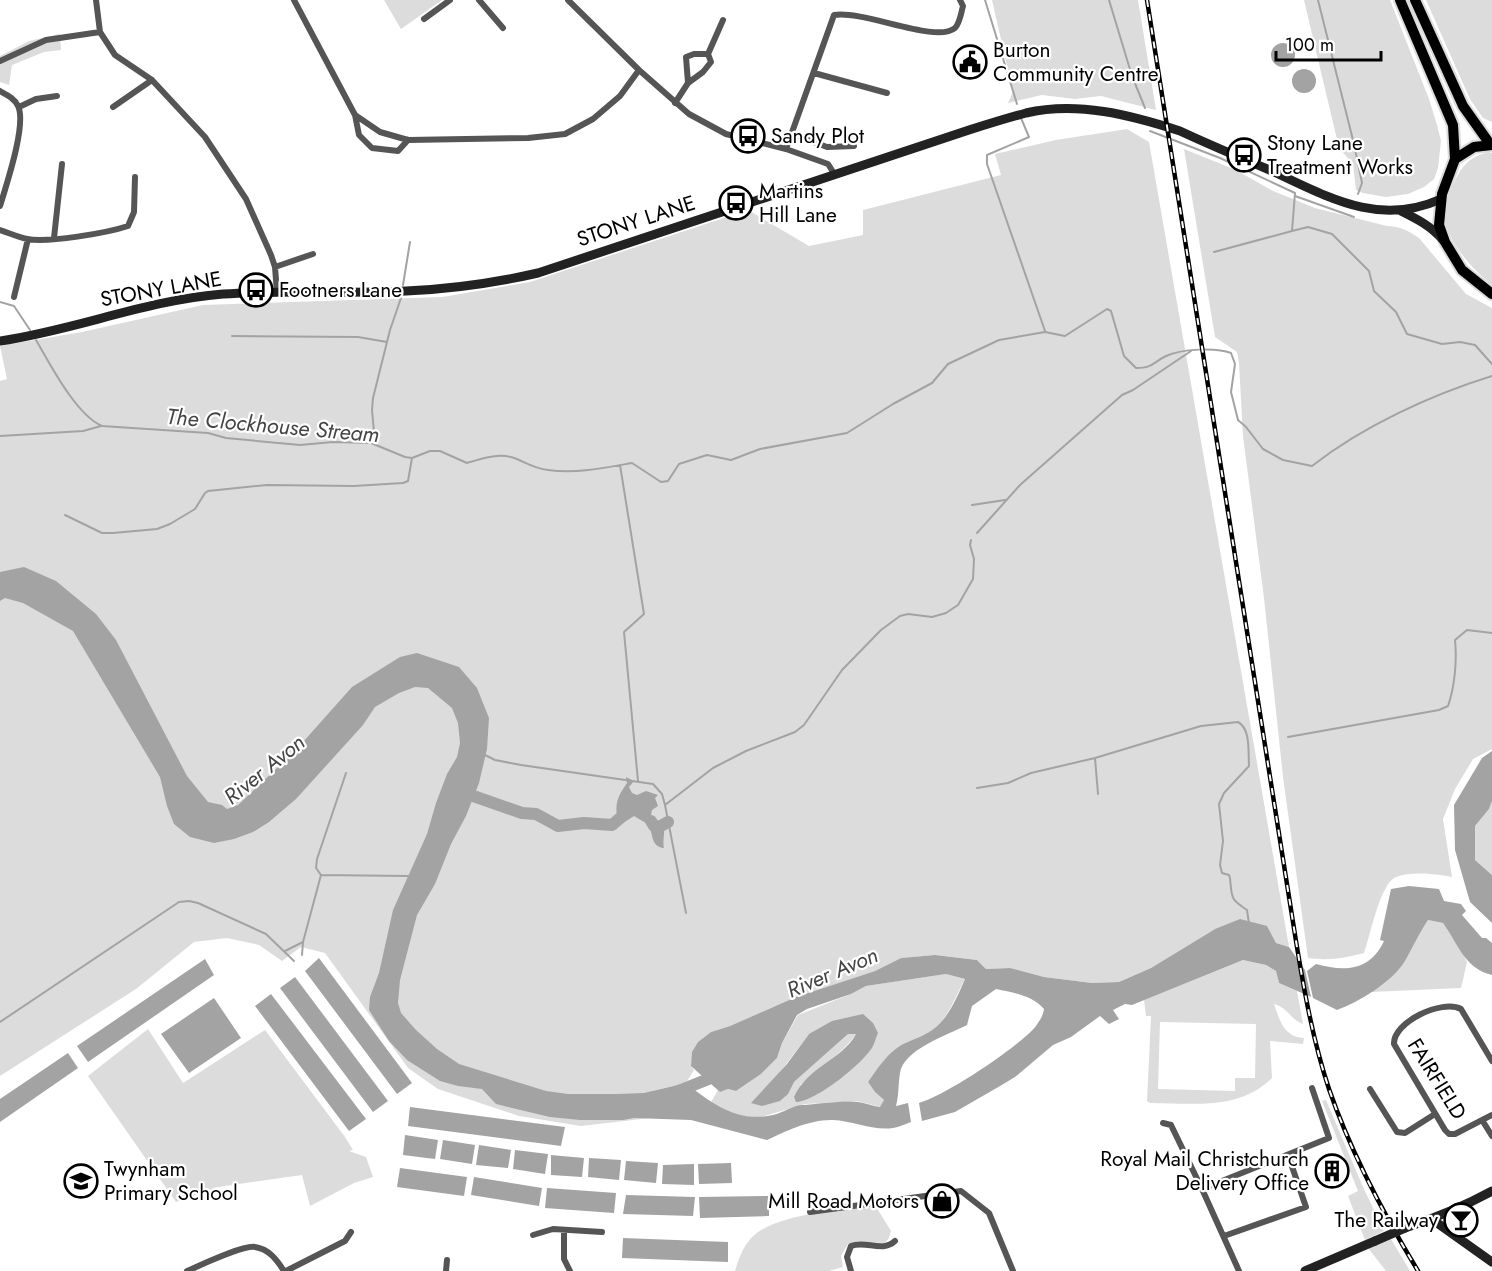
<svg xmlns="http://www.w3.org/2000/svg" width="1492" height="1271" viewBox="0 0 1492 1271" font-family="Jost,sans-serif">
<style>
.green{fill:#dcdcdc;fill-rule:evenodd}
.water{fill:#a3a3a3}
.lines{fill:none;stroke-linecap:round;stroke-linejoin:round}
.stream{stroke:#a3a3a3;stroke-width:2}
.river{stroke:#a3a3a3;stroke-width:12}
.primary-casing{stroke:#dbdbdb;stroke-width:14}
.minor{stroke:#555;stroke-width:6}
.secondary{stroke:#222;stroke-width:9}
.primary{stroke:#000;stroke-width:10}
.rail-casing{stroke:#000;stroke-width:4.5}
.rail{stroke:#fff;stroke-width:2;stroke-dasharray:7;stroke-linecap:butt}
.secondary-bridge{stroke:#222;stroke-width:9}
.labels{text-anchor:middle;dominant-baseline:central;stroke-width:4.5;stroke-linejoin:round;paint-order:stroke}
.poi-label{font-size:21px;fill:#000;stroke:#fff;text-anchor:start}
.street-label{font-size:21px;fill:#000;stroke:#fff}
.water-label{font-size:22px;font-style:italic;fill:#444;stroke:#fff}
</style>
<rect width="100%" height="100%" fill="#fff"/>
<path class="green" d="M384 0H442L401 29Z
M992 0H1138L1156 110 1101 96 1075 99 1042 95 1008 103 1013 92Z
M1304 0H1390L1429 99 1437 125 1441 141 1438 168 1434 179 1424 187 1408 194 1386 197 1363 193 1356 190 1353 164 1339 148Z
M1426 0H1492V122L1483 118 1470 99Z
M60 34 61 50 44 52 12 65 9 85 0 82V56L29 41Z
M1127 129 1149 142 1289 947 1276 943 1266 926 1215 929 1151 968 1119 982 1092 983 1044 977 1010 968 986 969 977 960 935 955 901 958 875 971 796 997 730 1026 711 1032 698 1042 693 1052 691 1066 694 1070 686 1083 652 1091 650 1118 581 1126 519 1116 438 1089 408 1068 325 953 301 947 282 961 259 945 227 938 194 942 136 989 0 1076V381L7 379 0 346 82 332 203 305 442 297 530 282 748 210 809 246 863 235V210L1001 175 995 154 1056 140Z
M1184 149 1236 170 1273 191 1315 208 1387 226C1400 226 1409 231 1419 238L1466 294 1492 308V749L1473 759 1455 789 1443 819 1452 877C1436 874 1412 871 1396 877 1380 883 1370 937 1364 953 1344 958 1329 961 1308 958L1283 777 1264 598 1243 436 1239 363 1237 352 1215 337Z
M1488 152 1492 153V285C1471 268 1442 237 1444 208 1445 198 1450 190 1454 182 1464 164 1468 158 1488 152Z
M1492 801V875L1475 860V826L1489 809Z
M1428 920 1443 923 1457 942 1467 962 1461 988 1371 992 1404 963 1418 935Z
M1243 960 1266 965 1276 971 1279 983 1297 991 1303 1024C1291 1020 1287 1007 1274 1004 1280 1021 1284 1037 1304 1038L1303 1044 1270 1041 1272 1078C1238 1111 1194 1103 1150 1103L1147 1101 1151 1016H1146L1144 1000ZM1160 1022 1256 1024 1255 1078H1235V1091L1158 1089Z
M946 974 965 979C956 995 950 1014 936 1027 927 1035 914 1039 903 1044 888 1052 877 1069 868 1082L875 1092 884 1100 881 1107 857 1101 805 1104 758 1118 747 1117 725 1110 711 1102 718 1090 720 1092 728 1089 736 1091 761 1074 777 1058 782 1043 798 1015 851 994 866 986ZM878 1033 825 1089 814 1096 800 1085C818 1069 843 1053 856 1034H848L794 1082 774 1080 809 1034Z
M148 1029 183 1083 265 1030 345 1137 353 1150 349 1151 366 1157 373 1177 354 1183 310 1206 302 1175 218 1187 176 1202 88 1076Z
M1326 1100 1363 1187 1384 1231 1365 1240 1348 1196 1358 1191 1322 1101Z
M875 1205 891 1231 889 1238 885 1243 856 1242 848 1244 841 1256 843 1267 829 1271H735C739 1257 745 1241 758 1232 787 1213 841 1210 875 1205Z
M1391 1239 1410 1271H1386L1368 1248Z"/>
<path class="water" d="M1271 55a12 12 0 1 1 24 0a12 12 0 1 1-24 0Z
M1292 81a12 12 0 1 1 24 0a12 12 0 1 1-24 0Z
M24 567 56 581 96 614 116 640 187 776 208 802 222 805 227 809 238 805 295 751 352 687 400 657 417 653 459 667 477 688 489 718 487 749 479 783 466 816 451 844 435 884 417 915 400 980 398 1003 401 1013 416 1030 437 1049 459 1064 546 1091 568 1094H618L644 1093 686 1083C712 1104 738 1123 773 1115 783 1113 793 1105 803 1105 817 1104 846 1100 858 1102 865 1103 873 1106 880 1107L884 1100 875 1092 868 1082C877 1069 888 1052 903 1044 914 1039 927 1035 936 1027 950 1015 958 995 965 979L946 974 866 986 851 994 807 1009 797 1015 782 1043 777 1058 761 1074 736 1091 728 1089 720 1092 691 1066 692 1052 698 1042 711 1032 730 1026 796 997 875 971 901 958 935 955 977 960 986 969 1010 968 1044 977 1092 983 1119 982 1151 968 1215 929 1240 919 1267 926 1276 943 1289 947 1305 970 1311 997 1279 983 1276 971 1266 965 1243 960 1132 1005 1125 1004 1113 1010 1119 1019 1109 1024 1100 1016 1071 1037 1053 1045 1015 1077 1000 1086 955 1112 922 1121 919 1103C945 1096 1019 1047 1036 1026 1040 1020 1043 1016 1044 1009 1032 995 1014 993 996 989L972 1006 967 1025C947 1035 903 1050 900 1073 898 1085 899 1095 896 1106L908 1103 911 1122C905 1124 899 1127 893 1128 873 1131 853 1121 833 1120 811 1119 786 1131 767 1140L691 1120 634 1118 623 1120H580L550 1117 512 1108 496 1104 482 1089 458 1086 440 1081 407 1060 389 1041 369 1010 370 997 379 973 393 910 427 834 436 803 447 774 457 757 460 743 458 723 452 708 428 688 415 687 399 693 375 707 363 725 296 799 269 822 253 832 234 839 214 843 190 837 174 824 167 806 160 777 73 631 23 603 5 598 0 601V572Z
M1492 751V801L1489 809 1475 826V860L1492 875V923L1470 902 1455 850 1454 805 1482 758Z
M626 777 634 781 629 787 632 793 637 795 646 791 658 795 655 798 658 806 652 810 651 815 654 822 663 824C666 830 662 841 664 848 651 847 653 834 649 825L634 816 617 827 605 826 606 823 617 818C615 802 618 796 627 783Z
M1409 886 1439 889 1444 901 1461 904 1466 911 1462 915 1482 938H1486L1492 943V975C1464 968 1459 945 1443 923L1428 920C1419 933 1413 947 1405 961 1392 982 1359 1002 1337 1010L1313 998 1307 971 1316 964C1345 972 1370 971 1384 941L1380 940 1391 889Z
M319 958 412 1083 397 1094 305 971Z
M205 959 214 975 88 1062 77 1046Z
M295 977 388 1101 373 1112 280 988Z
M271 994 366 1119 349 1131 255 1006Z
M214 998 241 1038 189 1073 161 1034Z
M863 1014 873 1023 878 1033C876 1037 875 1042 873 1046 864 1063 815 1102 796 1102L794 1097C808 1066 842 1060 856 1034H848L794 1082 788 1094 780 1101 762 1106 751 1103 787 1064 809 1034 832 1021Z
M68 1053 78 1068 0 1122V1099Z
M410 1107 565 1127 561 1146 408 1126Z
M405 1135 438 1140 435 1159 403 1155Z
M443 1140 475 1145 472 1164 440 1159Z
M479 1145 511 1150 508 1168 476 1165Z
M515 1150 548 1154 545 1174 513 1169Z
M551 1155 584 1158 582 1177 551 1175Z
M589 1158 621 1160 619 1180 588 1177Z
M626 1161 658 1163 656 1183 624 1180Z
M731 1163 732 1183 699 1184 698 1164Z
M694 1164V1185L662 1184 663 1165Z
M400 1168 467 1177 464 1196 397 1187Z
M474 1177 542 1188 539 1206 471 1195Z
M547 1188 616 1193 614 1213 545 1208Z
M626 1195 695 1197 693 1216 623 1214Z
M769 1196V1216L700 1218 699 1197Z
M623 1238 728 1242V1262L622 1258Z"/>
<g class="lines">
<path class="stream" d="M985 0 1017 104
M1109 0 1132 76 1145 108
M1318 0 1354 144 1362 183 1358 194
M1021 118 1029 137 987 155V164L1045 331
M1150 131 1220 158 1295 193 1292 231 1308 227 1332 234 1369 271 1374 291 1396 312 1407 334 1442 344 1460 342 1475 345 1492 364
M1295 196 1354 217
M1214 252 1292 231
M403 285 410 242
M0 302 14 306 30 330
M232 336 358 337 387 342
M36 340C50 364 76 415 102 426L208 433 226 438 300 445 333 442 371 443 405 457 412 458 430 451H440L467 463C483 458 501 452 517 459 528 464 536 469 548 470 576 474 604 468 632 463L661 482 668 481 679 464 707 455 731 460 760 449 847 433 893 404 932 383 948 364 999 340 1045 332 1065 336 1107 309 1111 311 1124 356 1136 368C1153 368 1152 363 1166 356 1181 349 1216 347 1231 353L1235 364 1231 392 1238 420 1246 427 1263 449 1283 460 1312 466C1363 426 1431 395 1492 376
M0 436 83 431 101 426
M375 443 372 410 373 398 390 330 401 298
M620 465 644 614 624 632 638 781
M972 505 1005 500
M65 515 102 533H113L157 529 170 524 195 509 205 493 208 491 267 485 354 486 403 483 408 481 412 458
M977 533 1020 485 1122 395 1133 390 1191 351
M1288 737 1439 710 1448 706C1455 686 1457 660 1455 640L1467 630 1492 633
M485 755 495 760 521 765 653 784 662 794 665 805 686 913
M1095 758 1098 794
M977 788 1008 783 1031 773 1095 758 1201 726 1238 722C1251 729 1248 752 1249 766L1224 793 1219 804 1223 841 1220 865 1222 873 1229 875 1230 878C1232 898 1230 899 1247 910L1249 924
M665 805 713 768 746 751 795 732 804 725 842 670 881 630 900 616 908 614 932 617 946 613 958 605 973 579 974 559 970 545 971 540
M321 875 408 876
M285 951 303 942
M302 955 303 942 321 875 316 868 317 859 346 773
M0 1022 179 902 189 901 198 903 266 934 294 961"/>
<path class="river" d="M459 791 522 813 536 814 558 826 584 823 612 825 619 819
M651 821 654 826 659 827 668 822
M676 1092 711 1078 719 1071"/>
<g class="primary-casing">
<path id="primary" d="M1400 0 1453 125 1455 159 1442 194 1439 225 1445 242 1462 270 1492 294
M1415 0 1463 106 1490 144
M1455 159 1474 147 1492 145"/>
</g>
<path class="minor" d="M96 0 100 32 115 55 152 80 205 137 246 199 271 255 275 267 277 293
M294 0 355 115 380 132 408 140 528 138 565 134 593 119 620 96 639 70
M479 0 503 28
M568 0 639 70 689 114 726 134 786 149 828 164 835 175
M424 19 450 0
M708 54 723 20
M0 61 46 40 100 32
M814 73 887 93
M0 91C7 95 14 98 18 106 27 124 6 186 0 206
M675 103 688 83 703 72 711 62 708 54H694L686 57 688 83
M19 107 36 99 57 96
M113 107 152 80
M355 115 359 135 372 148 398 151 408 140
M792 134 827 147 854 146
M786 149 834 15C864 10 936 44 955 28 960 23 961 13 963 6L960 0
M0 230C9 233 18 237 27 239 48 243 107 233 128 226L134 212 135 177
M54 238 62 164
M275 267 313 254
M14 297 28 239
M1492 1061 1461 1009C1442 999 1393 1022 1394 1044L1445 1130 1449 1134H1455L1492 1115
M1370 1089 1397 1132 1405 1133 1435 1114
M1482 1120 1492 1136
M1163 1123 1171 1125 1202 1189 1239 1271
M1202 1189 1329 1138 1312 1088
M810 1212 961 1191 989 1213 1013 1271
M564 1230V1259L570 1271
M533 1235 553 1229 602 1232
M1224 1236 1306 1207 1288 1155
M187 1271C201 1265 243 1245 255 1247 269 1249 277 1260 284 1271
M286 1271 345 1241 351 1232
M446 1271 447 1260
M851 1271 847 1257 851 1246C866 1240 882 1253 895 1241"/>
<path class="secondary" d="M1401 211C1417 219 1431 226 1443 240
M0 341C75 330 147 300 223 294 284 290 345 294 406 291 451 289 494 283 538 273L969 130C988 124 1007 118 1026 113 1077 101 1131 115 1180 131 1210 145 1241 158 1272 171 1328 197 1379 227 1441 199
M1433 1220 1492 1262
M1405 1228C1435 1218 1463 1207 1492 1191
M1305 1271 1375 1241"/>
<use href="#primary" class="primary"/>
<g class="rail-casing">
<path id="rail" d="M1147 0 1296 941C1304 990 1313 1041 1329 1089 1351 1153 1383 1213 1418 1271"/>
</g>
<use href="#rail" class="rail"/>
<path class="secondary-bridge" d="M1375 1241 1405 1228"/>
</g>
<defs>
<g id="civic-ring" transform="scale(1.725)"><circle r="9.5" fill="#fff" stroke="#000" stroke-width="1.5"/><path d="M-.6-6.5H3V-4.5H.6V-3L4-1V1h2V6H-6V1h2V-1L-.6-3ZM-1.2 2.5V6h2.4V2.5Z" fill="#000"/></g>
<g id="bus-ring" transform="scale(1.725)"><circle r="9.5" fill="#fff" stroke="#000" stroke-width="1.5"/><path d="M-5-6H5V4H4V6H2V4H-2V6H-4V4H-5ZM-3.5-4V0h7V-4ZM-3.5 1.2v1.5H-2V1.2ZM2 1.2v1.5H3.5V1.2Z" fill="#000"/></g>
<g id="building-ring" transform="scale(1.725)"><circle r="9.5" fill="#fff" stroke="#000" stroke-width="1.5"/><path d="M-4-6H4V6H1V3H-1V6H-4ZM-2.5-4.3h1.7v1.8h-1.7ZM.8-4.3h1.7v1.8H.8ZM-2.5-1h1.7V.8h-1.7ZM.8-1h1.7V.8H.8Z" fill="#000"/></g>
<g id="school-ring" transform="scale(1.725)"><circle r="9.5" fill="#fff" stroke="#000" stroke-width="1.5"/><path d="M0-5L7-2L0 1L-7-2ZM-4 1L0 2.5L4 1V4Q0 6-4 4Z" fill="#000"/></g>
<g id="shop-ring" transform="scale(1.725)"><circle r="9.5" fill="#fff" stroke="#000" stroke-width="1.5"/><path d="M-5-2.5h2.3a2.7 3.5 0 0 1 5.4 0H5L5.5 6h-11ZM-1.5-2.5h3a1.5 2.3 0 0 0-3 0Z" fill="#000"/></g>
<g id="bar-ring" transform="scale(1.725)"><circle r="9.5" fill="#fff" stroke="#000" stroke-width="1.5"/><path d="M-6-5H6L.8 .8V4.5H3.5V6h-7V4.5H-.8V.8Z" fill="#000"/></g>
</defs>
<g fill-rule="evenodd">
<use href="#civic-ring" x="970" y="62"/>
<use href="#bus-ring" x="748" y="136"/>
<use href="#bus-ring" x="1244" y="155"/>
<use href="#bus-ring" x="736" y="203"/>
<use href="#bus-ring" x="256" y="290"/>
<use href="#building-ring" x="1332" y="1171"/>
<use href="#school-ring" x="81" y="1181"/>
<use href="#shop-ring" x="942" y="1201"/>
<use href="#bar-ring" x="1461" y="1220"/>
</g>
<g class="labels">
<g class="poi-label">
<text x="993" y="50">Burton<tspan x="993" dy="24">Community Centre</tspan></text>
<text x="771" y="136">Sandy Plot</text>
<text x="1267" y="143">Stony Lane<tspan x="1267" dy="24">Treatment Works</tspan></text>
<text x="759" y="191">Martins<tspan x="759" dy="24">Hill Lane</tspan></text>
<text x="279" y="290">Footners Lane</text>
<text x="1309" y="1159" text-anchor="end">Royal Mail Christchurch<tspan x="1309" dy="24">Delivery Office</tspan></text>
<text x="104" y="1169">Twynham<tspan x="104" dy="24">Primary School</tspan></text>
<text x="919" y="1201" text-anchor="end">Mill Road Motors</text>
<text x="1438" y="1220" text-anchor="end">The Railway</text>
</g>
<g class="street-label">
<text transform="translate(636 221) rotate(-18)">STONY LANE</text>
<text transform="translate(161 289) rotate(-10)">STONY LANE</text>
<text transform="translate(1437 1079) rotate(58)">FAIRFIELD</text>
</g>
<g class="water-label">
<text transform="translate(273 425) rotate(5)">The Clockhouse Stream</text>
<text transform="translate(264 769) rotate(-39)">River Avon</text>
<text transform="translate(832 972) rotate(-23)">River Avon</text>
</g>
</g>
<path d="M1276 51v9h105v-9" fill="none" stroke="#000000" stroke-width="3"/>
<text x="1285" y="51" font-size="18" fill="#000000" stroke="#ffffff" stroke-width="4.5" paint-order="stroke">100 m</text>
</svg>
